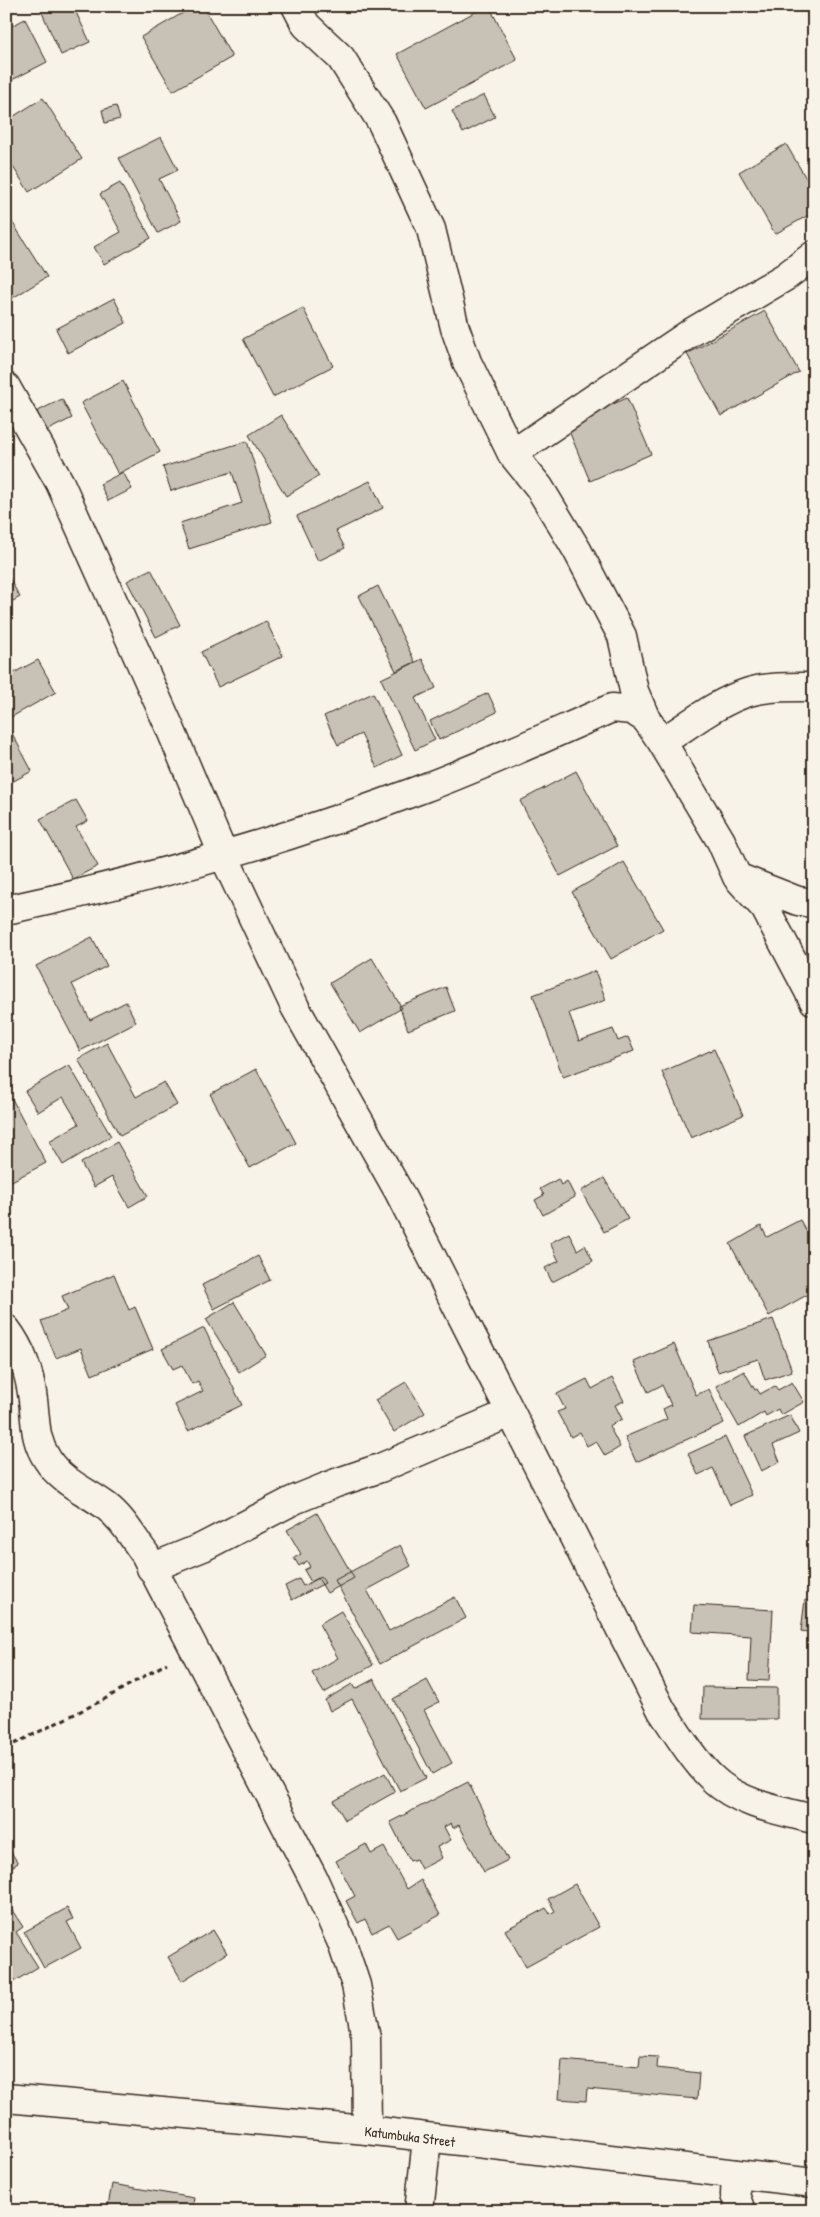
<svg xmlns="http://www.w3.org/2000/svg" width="820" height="2217" viewBox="0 0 820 2217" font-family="'Patrick Hand',sans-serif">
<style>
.building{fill:#c8c1b6;stroke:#3b2a1e}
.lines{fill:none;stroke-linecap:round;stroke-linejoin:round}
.street-casing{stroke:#3b2a1e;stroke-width:31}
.secondary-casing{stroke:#3b2a1e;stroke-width:31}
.path{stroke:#3b2a1e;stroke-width:3;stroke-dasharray:5 4;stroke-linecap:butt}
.street{stroke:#f7f3e8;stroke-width:28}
.secondary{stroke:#f7f3e8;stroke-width:28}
.labels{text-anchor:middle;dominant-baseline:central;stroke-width:4.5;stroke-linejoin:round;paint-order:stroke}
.street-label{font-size:14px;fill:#3b2a1e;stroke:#f7f3e8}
</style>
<rect width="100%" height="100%" fill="#f7f3e8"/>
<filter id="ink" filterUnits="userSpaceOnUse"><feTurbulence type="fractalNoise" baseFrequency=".02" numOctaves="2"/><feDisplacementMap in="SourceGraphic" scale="10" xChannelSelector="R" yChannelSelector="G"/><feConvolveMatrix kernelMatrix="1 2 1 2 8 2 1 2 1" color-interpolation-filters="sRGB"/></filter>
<g filter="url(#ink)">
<path class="building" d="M39 6H73L90 42 61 55Z
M195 6H203L232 57 173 91 141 37Z
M486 6H489L517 60 426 108 397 54Z
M25 19 47 62 10 81 6 74V29Z
M484 95 495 117 463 133 452 111Z
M43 98 82 159 29 192 6 156V121Z
M116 106 120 119 105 123 102 110Z
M161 137 178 170 159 179 181 221 158 233 119 158Z
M786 144 814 192V212L775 234 739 172Z
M120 183 151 238 104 264 94 247 121 232 100 194Z
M9 217 47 277 6 302V219Z
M114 298 126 323 68 353 56 329Z
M303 308 333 366 273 397 243 339Z
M765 311 799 372 721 416 687 354Z
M123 381 160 452 118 474 81 403Z
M627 398 651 454 590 481 566 424Z
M62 399 72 418 42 433 32 414Z
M281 415 319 476 286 496 249 435Z
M247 441 272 522 189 549 180 523 242 503 232 472 171 491 163 467Z
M123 472 132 489 108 501 100 484Z
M370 481 383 508 336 531 345 548 318 561 297 516Z
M151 569 180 625 156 637 127 581Z
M6 573 20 597 6 605Z
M378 586 415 662 396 671 359 596Z
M266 621 283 656 218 687 201 652Z
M422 659 436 688 415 698 435 740 415 750 381 679Z
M38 660 56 692 6 720V677Z
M373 693 402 755 377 768 361 734 338 745 324 716Z
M488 693 497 712 439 740 430 721Z
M7 724 32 771 10 783 6 777Z
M576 771 617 846 560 876 520 801Z
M76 800 88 821 76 827 98 866 73 879 40 819Z
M624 862 663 929 611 959 572 892Z
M92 937 107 966 72 984 90 1020 126 1002 136 1022 80 1051 36 966Z
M372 958 402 1008 360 1033 330 983Z
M595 971 606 1000 569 1013 579 1041 613 1029 618 1041 628 1037 634 1051 563 1077 533 995Z
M446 987 455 1011 408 1030 399 1006Z
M107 1043 136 1097 164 1082 177 1105 120 1136 78 1059Z
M714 1049 743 1115 691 1138 662 1072Z
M69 1065 111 1136 63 1165 49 1141 79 1124 63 1097 38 1112 25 1091Z
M256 1069 296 1143 250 1168 210 1094Z
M11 1097 46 1163 6 1184V1100Z
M117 1142 148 1196 129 1207 112 1177 94 1187 81 1163Z
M604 1178 628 1219 604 1232 581 1191Z
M558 1179 561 1185 567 1181 575 1197 543 1215 535 1200 544 1195 540 1189Z
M800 1220 814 1245V1254L806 1258 814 1272V1291L769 1316 730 1244 761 1226 767 1237Z
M569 1233 577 1250 585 1245 593 1261 552 1282 545 1268 559 1261 550 1243Z
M258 1256 270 1280 214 1309 202 1285Z
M114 1274 129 1310 135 1307 153 1349 92 1375 81 1348 56 1358 41 1321 68 1310 62 1296Z
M234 1302 266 1355 239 1372 206 1319Z
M773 1319 792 1371 765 1380 758 1359 718 1372 708 1341Z
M204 1328 242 1405 188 1431 175 1405 203 1391 198 1381 192 1384 182 1365 173 1369 162 1349Z
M674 1344 696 1395 709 1389 724 1423 636 1462 625 1437 667 1419 663 1409 671 1405 662 1385 648 1392 634 1362Z
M744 1371 755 1390 757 1389 760 1394 775 1386 778 1390 792 1382 804 1402 781 1415 778 1409 766 1416 764 1412 739 1427 716 1386Z
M612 1378 624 1401 615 1405 622 1419 609 1426 620 1447 605 1456 596 1441 587 1446 580 1432 571 1437 557 1412 565 1409 557 1394 587 1379 592 1389Z
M406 1382 425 1413 394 1432 375 1400Z
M790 1415 799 1433 773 1445 780 1462 761 1471 745 1436Z
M725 1437 752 1495 730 1505 713 1468 698 1475 688 1454Z
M317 1513 354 1578 327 1593 318 1578 311 1582 304 1570 310 1567 307 1561 299 1566 294 1558 301 1554 287 1530Z
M400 1545 411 1566 367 1590 389 1631 455 1597 466 1618 380 1664 335 1580Z
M321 1577 325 1583 292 1600 285 1586 299 1579 303 1586Z
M805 1600 814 1602V1633L801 1631Z
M694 1605 773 1610 769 1681 749 1680 751 1636 692 1632Z
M341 1611 373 1665 324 1693 312 1673 338 1658 319 1624Z
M374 1679 426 1778 400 1791 352 1699 330 1711 325 1700 352 1684 355 1689Z
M427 1680 439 1702 424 1710 452 1763 432 1774 393 1699Z
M703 1687 777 1688V1719H702Z
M385 1773 395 1792 345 1820 334 1801Z
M468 1782 508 1860 484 1872 459 1825 453 1828 451 1823 444 1827 451 1840 437 1847 442 1858 421 1869 416 1859 410 1861 390 1822Z
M366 1844 371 1854 384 1847 407 1889 421 1880 440 1915 397 1938 389 1924 372 1933 365 1919 358 1923 346 1901 355 1896 336 1861Z
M11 1852 18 1863 7 1870 12 1878 6 1882V1855Z
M575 1884 599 1927 526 1967 505 1930 546 1908 550 1914 555 1911 548 1899Z
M6 1901 23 1927 16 1932 38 1967 15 1981 6 1968Z
M67 1908 73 1919 67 1922 81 1948 44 1968 24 1932Z
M213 1930 227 1953 182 1981 168 1957Z
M640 2056 658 2057 657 2068 699 2073 697 2099 587 2089 586 2101 559 2099 562 2060 639 2067Z
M112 2184 194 2198 192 2211H107Z"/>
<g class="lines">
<g class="street-casing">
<path id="street" d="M296 6 306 25 341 58 382 123 431 229 455 328 467 362 512 454 539 487 577 550 622 636 634 691 646 719
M6 387 60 483 170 728 223 854 295 1007 399 1192 662 1711C678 1734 693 1760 713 1779 739 1804 781 1811 814 1819
M512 454 692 332 785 277 814 255
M662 742C689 725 717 702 749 692 769 686 793 687 814 687
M742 879 798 901 814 903
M6 910C148 880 289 839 424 788 488 764 550 735 612 708L632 710 646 719 662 742 721 841 737 877 765 908 814 1001
M6 1329C22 1350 30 1374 33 1400 36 1422 34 1439 47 1459 61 1482 86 1491 106 1506 123 1519 133 1538 145 1554L313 1878 342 1943 356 1985 366 2038 367 2130
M151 1568 203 1547 294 1500 336 1483 380 1468 510 1413
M736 2174 735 2195 741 2211
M419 2211 427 2139"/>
</g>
<g class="secondary-casing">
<path id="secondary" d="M6 2098 367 2130 814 2183"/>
</g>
<path class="path" d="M6 1748 103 1700 167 1663
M814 1982 810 2014 814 2025"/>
<use href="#street" class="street"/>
<use href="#secondary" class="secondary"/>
</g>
</g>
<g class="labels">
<g class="street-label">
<text transform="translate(410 2136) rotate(7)">Katumbuka Street</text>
</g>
</g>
<rect width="820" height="2217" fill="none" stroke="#f7f3e8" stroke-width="25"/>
<rect x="12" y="12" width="795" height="2192" fill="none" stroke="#3b2a1e" stroke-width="2" filter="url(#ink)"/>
</svg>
